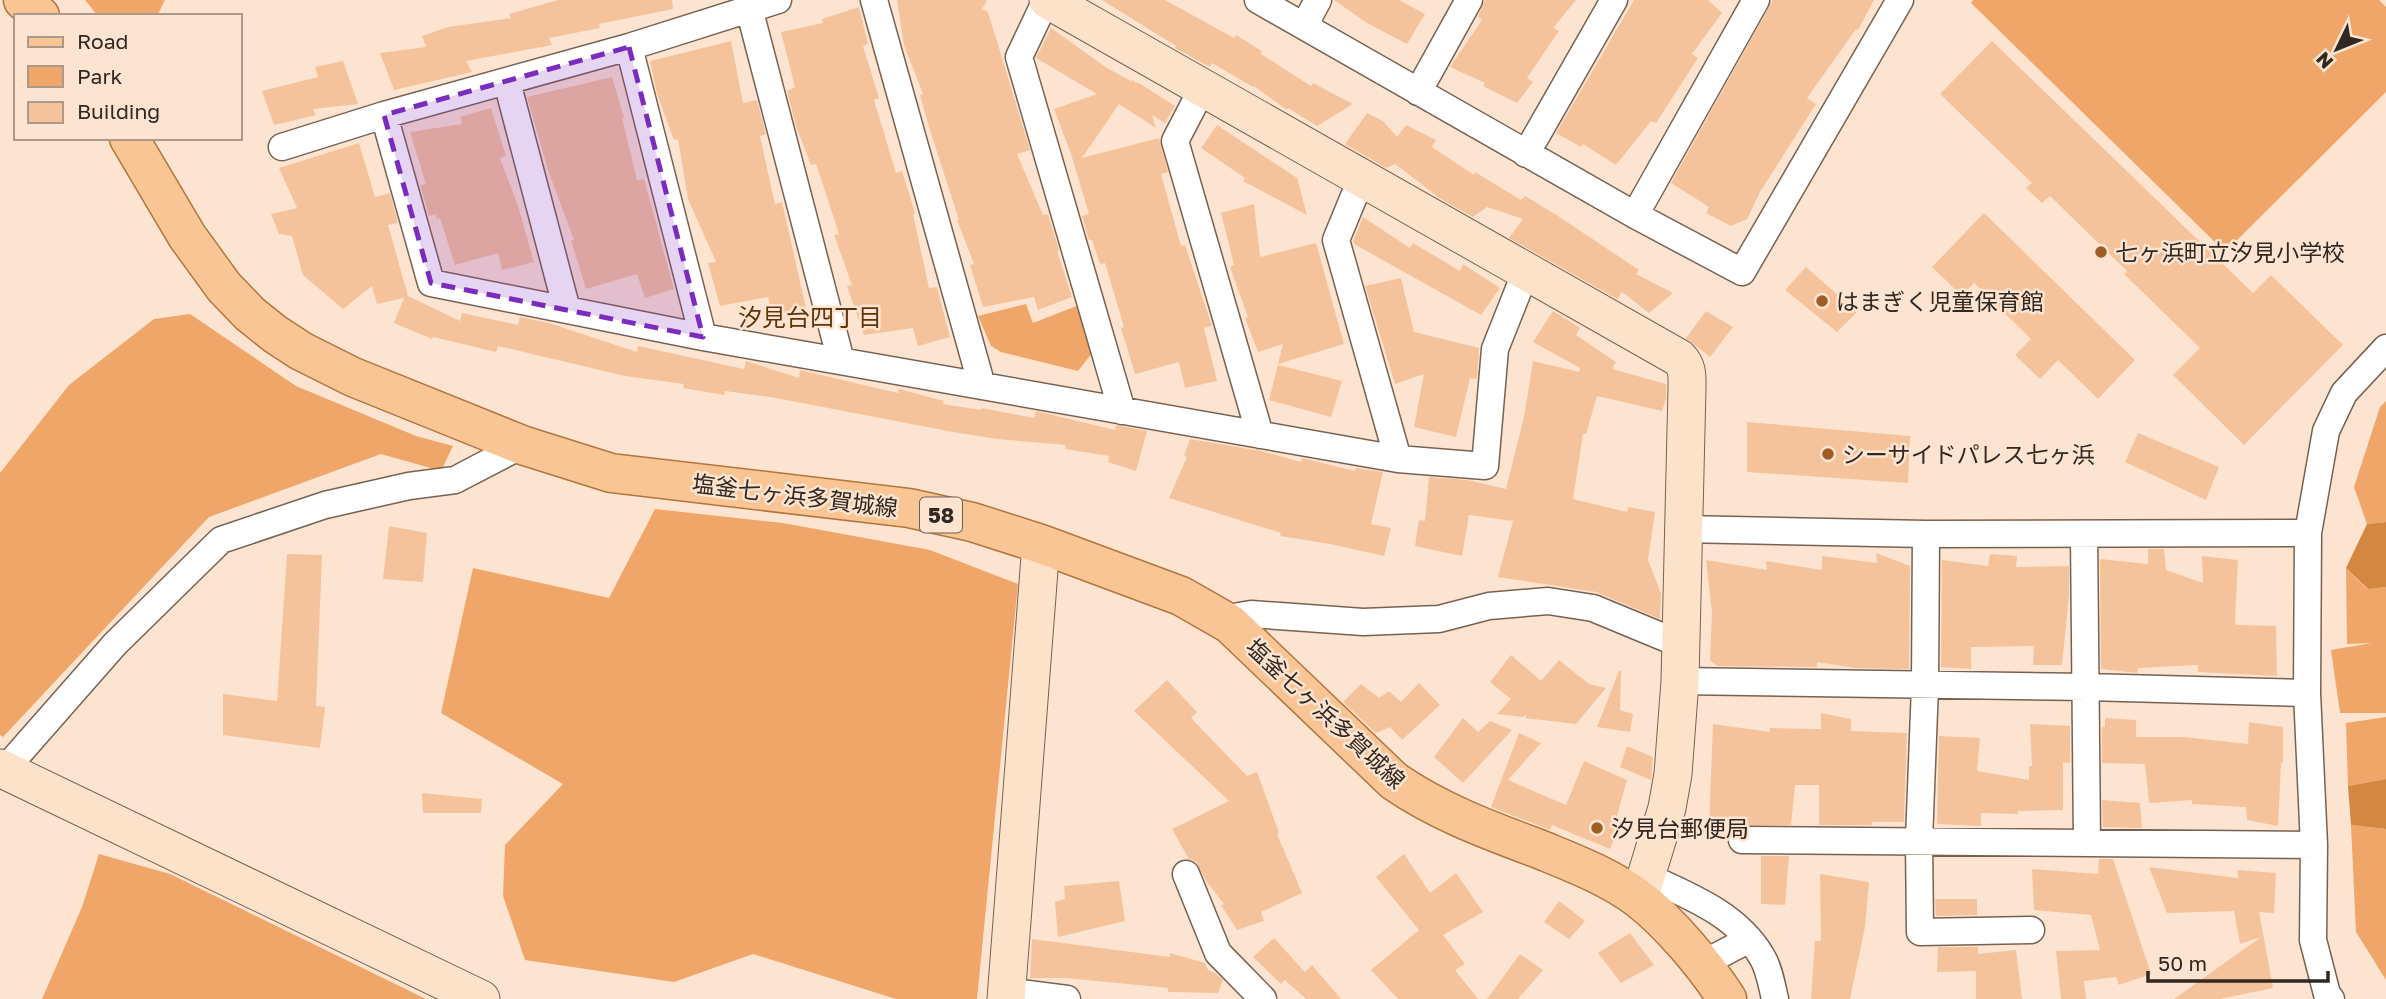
<svg xmlns="http://www.w3.org/2000/svg" width="2386" height="999" viewBox="0 0 2386 999" font-family="'Golos Text','Noto Sans JP',sans-serif">
<style>
.green{fill:#efa668}
.water{fill:#d48741}
.building{fill:#f4c39c}
.lines{fill:none;stroke-linecap:round;stroke-linejoin:round}
.street-casing{stroke:#776251;stroke-width:29}
.secondary-casing{stroke:#776251;stroke-width:39}
.primary-casing{stroke:#b2753e;stroke-width:41}
.street{stroke:#fff;stroke-width:26}
.secondary{stroke:#fde2ca;stroke-width:37}
.primary{stroke:#fac595;stroke-width:38}
.marked{fill:#7b2cbf;fill-opacity:0.2;stroke:#7b2cbf;stroke-width:5;stroke-dasharray:14 9;stroke-linejoin:round}
.poi-dot{fill:#9e5f25;stroke:#fde4d1;stroke-width:2.5}
.labels{text-anchor:middle;dominant-baseline:central;stroke-width:5;stroke-linejoin:round;paint-order:stroke}
.shield{fill:#fde4d1;stroke:#6e6056;stroke-width:2}
.shield-label{font-size:21px;font-weight:bold;fill:#312821}
.poi-label{font-size:23px;fill:#312821;stroke:#fde4d1;text-anchor:start}
.street-label{font-size:23px;fill:#312821;stroke:#fde4d1}
.neighbourhood-label{font-size:24px;fill:#5e340a;stroke:#fde4d1}
</style>
<rect width="100%" height="100%" fill="#fde4d1"/>
<path class="green" d="M85 0H165L157 16H98Z
M1973 0H2379L2386 7V92L2225 252 1971 3Z
M1026 304 1033 323 1079 305 1093 352 1078 371 1001 352 991 346 978 316Z
M190 314 296 386 416 436 453 446 441 471 381 454 209 517 3 737 0 735V473L69 385 154 319Z
M2386 401V522L2367 524 2354 487 2380 407Z
M655 509 783 523 930 550 1018 584 977 999H896L753 954 674 982 525 960 503 896 505 845 563 784 441 713 473 568 609 598Z
M2346 568 2367 589 2386 587V713H2340L2331 650 2372 643 2347 644Z
M2386 717V779L2348 786 2346 723Z
M2351 825 2386 829V980L2356 932Z
M99 854 170 874 426 999H42L82 907Z"/>
<path class="water" d="M2386 522V587L2368 589 2346 568 2367 524Z
M2386 779V829L2351 825 2348 786Z"/>
<path class="building" d="M558 0H672L673 9 599 24 600 28 549 38 552 45 466 61 472 72 394 90 380 53 426 47 422 36 448 27 511 18 509 14Z
M897 0H987L982 9 988 12 1030 150 1017 154 1043 215 1048 214 1059 250 1057 251 1072 297 1038 310 1034 297 983 307 970 265 974 264 957 220H959L929 127 920 95 923 94 904 45Z
M1102 0H1165L1234 38 1236 35 1262 51 1261 54 1311 86 1313 83 1353 104 1317 126 1288 108 1287 110 1254 86 1253 87 1212 63 1210 67 1175 48 1176 46Z
M1334 0H1399L1425 14 1407 44 1367 23Z
M1485 0H1576L1553 28 1559 31 1527 78 1533 82 1517 103 1483 86 1485 83 1450 67 1482 20 1478 17Z
M1634 0H1708L1722 13 1692 54 1698 58 1656 123 1651 121 1616 165 1583 144 1581 147 1556 133Z
M1773 0H1874L1858 30 1856 29 1807 98 1816 104 1760 192 1747 219 1731 226 1706 213 1709 207 1671 183Z
M859 7 868 44 863 46 879 98 874 100 896 173 902 171 915 213 913 214 929 288 937 287 950 337 918 346 913 328 864 335 847 286 852 285 834 235 839 234 816 164 811 165 796 126 787 91 795 87 781 32 823 23 822 19Z
M1051 28 1107 68 1131 81 1135 80 1133 82 1139 83 1175 106 1165 123 1152 115 1156 128 1119 104 1082 158 1159 138 1168 172 1161 174 1181 246 1185 245 1212 326 1204 328 1217 381 1185 388 1179 362 1135 374 1121 328 1124 327 1105 263 1100 264 1092 240H1089L1082 216 1089 214 1071 154 1054 109 1097 94 1036 58Z
M731 41 743 103 757 100 766 134 760 136 775 204 782 202 806 308 773 316 768 297 720 306 708 263 716 262 688 199 678 139 674 140 657 94 650 61Z
M1992 41 2253 293 2271 275 2343 345 2244 445 2173 375 2200 348 2124 274 2127 271 2050 196 2042 203 2026 188 2032 183 1940 94Z
M343 61 358 104 313 109 316 115 274 125 262 91 318 77 315 67Z
M612 77 624 118H622L637 180 644 179 674 289 645 298 637 274 586 289 571 240H574L549 173 527 97Z
M491 108 506 156 500 158 518 206 534 262 502 270 498 253 455 265 440 218 437 219 436 214 429 216 420 185 426 184 410 132 462 124 460 117Z
M1367 113 1383 121 1397 137 1406 125 1436 140 1432 147 1474 175 1475 172 1521 200 1525 196 1555 214 1639 270 1636 274 1673 293 1649 313 1622 292 1617 299 1509 238 1523 219 1487 207 1473 217 1441 199 1395 164 1386 168 1345 144Z
M1217 125 1297 178 1307 215 1243 181 1245 178 1201 148Z
M359 143 375 197 390 193 398 223 388 225 408 296 460 321 462 313 518 325 520 317 549 323 637 352 638 346 744 369 746 361 799 378 800 370 804 371 898 393 899 389 944 401 943 404 981 410V408L1034 418 1036 411 1115 430 1116 425 1147 431 1136 471 1108 462 1109 456 1065 449 1066 445 997 439 953 432 776 398 725 391 724 395 683 388 684 384 625 376 498 346 496 352 433 337 432 339 394 323 404 298 377 304 372 286 343 309 303 275 292 236 279 234 271 214 297 208 279 168Z
M1254 204 1260 257 1316 243 1344 344 1278 364 1283 344 1258 352 1245 318 1248 317 1230 267 1234 265 1221 213Z
M1984 213 2135 360 2098 399 2058 360 2040 379 2015 355 2031 339 1974 283 1962 296 1932 267Z
M1363 217 1410 248 1413 243 1460 271 1463 264 1500 288 1481 315 1354 244 1353 241Z
M1806 267 1857 312 1837 332 1785 290Z
M1401 278 1414 332 1479 348 1477 379 1470 378 1456 437 1414 427 1424 374 1395 384 1365 286Z
M1553 311 1580 328 1576 335 1616 362 1612 369 1666 384V399L1662 411 1597 396 1586 434H1583L1573 499 1627 512 1628 507 1655 512 1648 560 1661 593 1660 619 1596 592 1498 577 1513 521 1469 515 1462 556 1415 546 1419 520 1425 521 1429 477 1468 480 1506 489 1524 417 1533 361 1579 372 1580 368 1533 342Z
M1706 311 1733 327 1710 357 1686 338Z
M1278 365 1342 381 1331 417 1269 400Z
M1747 422 1910 436 1908 483 1747 472Z
M2138 433 2219 467 2206 500 2125 462Z
M1190 439 1261 451 1301 462 1302 458 1355 471 1356 468 1383 472 1371 524 1391 528 1384 556 1330 544 1280 536 1281 533 1169 498 1187 457 1184 456Z
M389 526 427 533 423 582 383 579Z
M2148 549H2164L2166 570 2203 583 2202 556 2238 560 2235 621 2236 625 2276 626 2277 676 2198 672V665L2138 668 2137 673 2101 669 2100 559 2148 564Z
M1876 553 1910 566 1909 669 1855 668 1817 662V667L1717 666 1710 660 1712 612 1706 560 1767 570 1766 561 1822 570V556L1877 563Z
M287 554 322 555 316 706 325 707 320 748 223 735V694L277 701Z
M1990 554 2017 556 2016 567 2069 566V595L2062 665H2033L2034 646 1971 647V669L1941 667 1942 560 1988 566Z
M1511 655 1541 681 1559 660 1589 684 1606 688 1576 724 1525 718 1527 714 1523 717 1497 714 1511 699 1490 682Z
M1619 671H1621L1620 710 1633 714 1630 732 1597 727Z
M1167 680 1197 712 1191 718 1247 776 1257 772 1279 833 1277 834 1302 893 1261 912 1264 921 1237 930 1221 905 1224 904 1206 881 1196 862 1189 859 1172 829 1229 801 1134 711Z
M1419 683 1440 705 1402 740 1390 727 1376 733 1343 702 1361 684 1379 698 1389 691 1401 702Z
M1821 713 1851 719V731L1907 733 1904 822H1872V825H1819V785H1795L1791 825 1709 826 1713 724 1770 732V728L1821 729Z
M1463 718 1478 732 1490 721 1512 730 1463 783 1434 757Z
M2105 718 2136 720V737H2184L2248 744 2249 722 2283 727V763H2281L2278 826 2247 820 2246 807 2192 804V800L2149 803 2145 764 2102 763V727H2105Z
M2030 724 2070 726V763L2063 762V810L2018 811V814L1981 813V826L1937 824 1939 736 1980 738 1977 771 2029 780V766H2032Z
M1519 733 1541 743 1508 780 1566 805 1584 761 1627 780 1616 819 1622 821 1610 849 1552 825 1550 830 1491 807Z
M1627 746 1653 757 1651 780 1620 767Z
M422 793 482 799 481 813H423Z
M2102 800 2140 803 2142 828 2103 827Z
M1404 854 1430 893 1456 873 1483 912 1443 935 1465 964 1455 970 1478 999H1398L1371 970 1419 930 1376 877Z
M1761 856H1789L1785 905 1761 904Z
M2099 859H2113L2151 974 2119 985 2116 977 2084 981 2086 999H2061L2056 951 2100 950 2091 915 2034 910 2032 869 2098 874Z
M2149 867 2238 878V870L2276 873 2274 913 2259 912 2273 988 2220 999H2174L2261 937 2240 944 2234 911 2167 913Z
M1820 874 1869 882 1865 927 1850 999H1811L1815 941H1821Z
M1119 881 1125 921 1058 937 1055 902 1065 899 1064 886Z
M1935 899H1977V915L1936 916Z
M1559 901 1585 921 1569 939 1544 922Z
M1630 933 1654 965 1621 983 1598 953Z
M1274 938 1305 972 1312 965 1341 999H1306L1285 980 1281 984 1253 957Z
M1032 939 1170 957V953L1205 963 1208 970 1215 973 1223 980 1218 993 1168 992V988L1066 978H1030Z
M1938 947H1978V954L2016 950 2022 999H1976V971L1937 972Z
M1520 954 1543 970 1518 999H1487Z"/>
<g class="lines">
<g class="street-casing">
<path id="street" d="M874 0 982 386
M1046 0 1019 57 1122 411
M1258 0 1635 215 1742 272 1900 0
M749 8 841 361
M1304 26 1318 0
M629 47 703 337
M507 82 567 310
M1202 89 1175 141 1260 435
M1418 92 1469 0
M384 115 431 283 703 337 1398 459 1336 240 1362 177
M282 147 384 115 629 47 778 0
M1526 154 1614 0
M1635 215 1756 0
M1398 459 1485 466 1495 349 1526 271
M1682 529 1926 534 2308 533
M1926 534 1925 686 1919 840 1920 932 2031 930
M2084 534 2087 843
M1230 624 1239 616 1251 614 1363 622 1439 619 1489 606 1548 601 1593 608 1680 644
M1680 681 2087 687 2307 693
M0 775 115 644 221 540 325 505 409 486 455 480 522 445
M1742 840 2314 845
M1186 874 1218 953 1263 999
M1646 876C1689 896 1737 914 1762 957 1769 968 1772 986 1775 999
M1702 964 1748 940
M1006 991 1067 999
M2331 999 2327 994 2313 940 2314 845 2307 693 2308 533 2326 431 2344 393 2386 348"/>
</g>
<g class="secondary-casing">
<path id="secondary" d="M1048 0 1679 358C1688 367 1687 376 1687 388L1680 681 1673 774 1667 808 1639 899
M0 768 481 999
M1006 999 1041 544"/>
</g>
<g class="primary-casing">
<path id="primary" d="M23 0 40 16
M129 138 187 236 224 287 250 314 275 334 301 351 353 377 522 445 611 473 909 508 972 522 1041 544 1181 596 1230 624 1394 781C1439 812 1488 830 1539 849 1573 863 1610 877 1639 899 1670 923 1706 966 1727 999"/>
</g>
<use href="#street" class="street"/>
<use href="#secondary" class="secondary"/>
<use href="#primary" class="primary"/>
</g>
<path class="marked" d="M629 47 703 337 431 283 384 115Z"/>
<g class="poi-dot">
<circle cx="2101" cy="252" r="7"/>
<circle cx="1822" cy="301" r="7"/>
<circle cx="1828" cy="454" r="7"/>
<circle cx="1597" cy="828" r="7"/>
</g>
<g class="labels">
<rect class="shield" x="920" y="497.5" width="42" height="35" rx="5"/>
<g class="shield-label">
<text x="941" y="515">58</text>
</g>
<g class="poi-label">
<text x="2115" y="252">七ヶ浜町立汐見小学校</text>
<text x="1836" y="301">はまぎく児童保育館</text>
<text x="1842" y="454">シーサイドパレス七ヶ浜</text>
<text x="1611" y="828">汐見台郵便局</text>
</g>
<g class="street-label">
<text transform="translate(795 495) rotate(7)">塩釜七ヶ浜多賀城線</text>
<text transform="translate(1326 713) rotate(43)">塩釜七ヶ浜多賀城線</text>
</g>
<g class="neighbourhood-label">
<text x="810" y="316">汐見台四丁目</text>
</g>
</g>
<rect x="14" y="14" width="228" height="126" fill="#fde4d1" stroke="#ab998b" stroke-width="2"/>
<rect x="28" y="37" width="35" height="10" fill="#fac595" stroke="#ab998b" stroke-width="2"/>
<text x="77" y="49" font-size="21" fill="#312821">Road</text>
<rect x="28" y="66" width="35" height="21" fill="#efa668" stroke="#ab998b" stroke-width="2"/>
<text x="77" y="84" font-size="21" fill="#312821">Park</text>
<rect x="28" y="102" width="35" height="21" fill="#f4c39c" stroke="#ab998b" stroke-width="2"/>
<text x="77" y="119" font-size="21" fill="#312821">Building</text>
<g transform="translate(2337 49) rotate(227)" stroke="#fde4d1" stroke-width="5" paint-order="stroke">
<path d="M0-5L12 26L0 18L-12 26Z" fill="#312821"/>
<text y="-10" font-size="19" font-weight="bold" text-anchor="middle" fill="#312821">N</text>
</g>
<path d="M2148 971v10h180v-10" fill="none" stroke="#312821" stroke-width="3.5"/>
<text x="2158" y="971" font-size="21" fill="#312821" stroke="#fde4d1" stroke-width="5" paint-order="stroke">50 m</text>
</svg>
